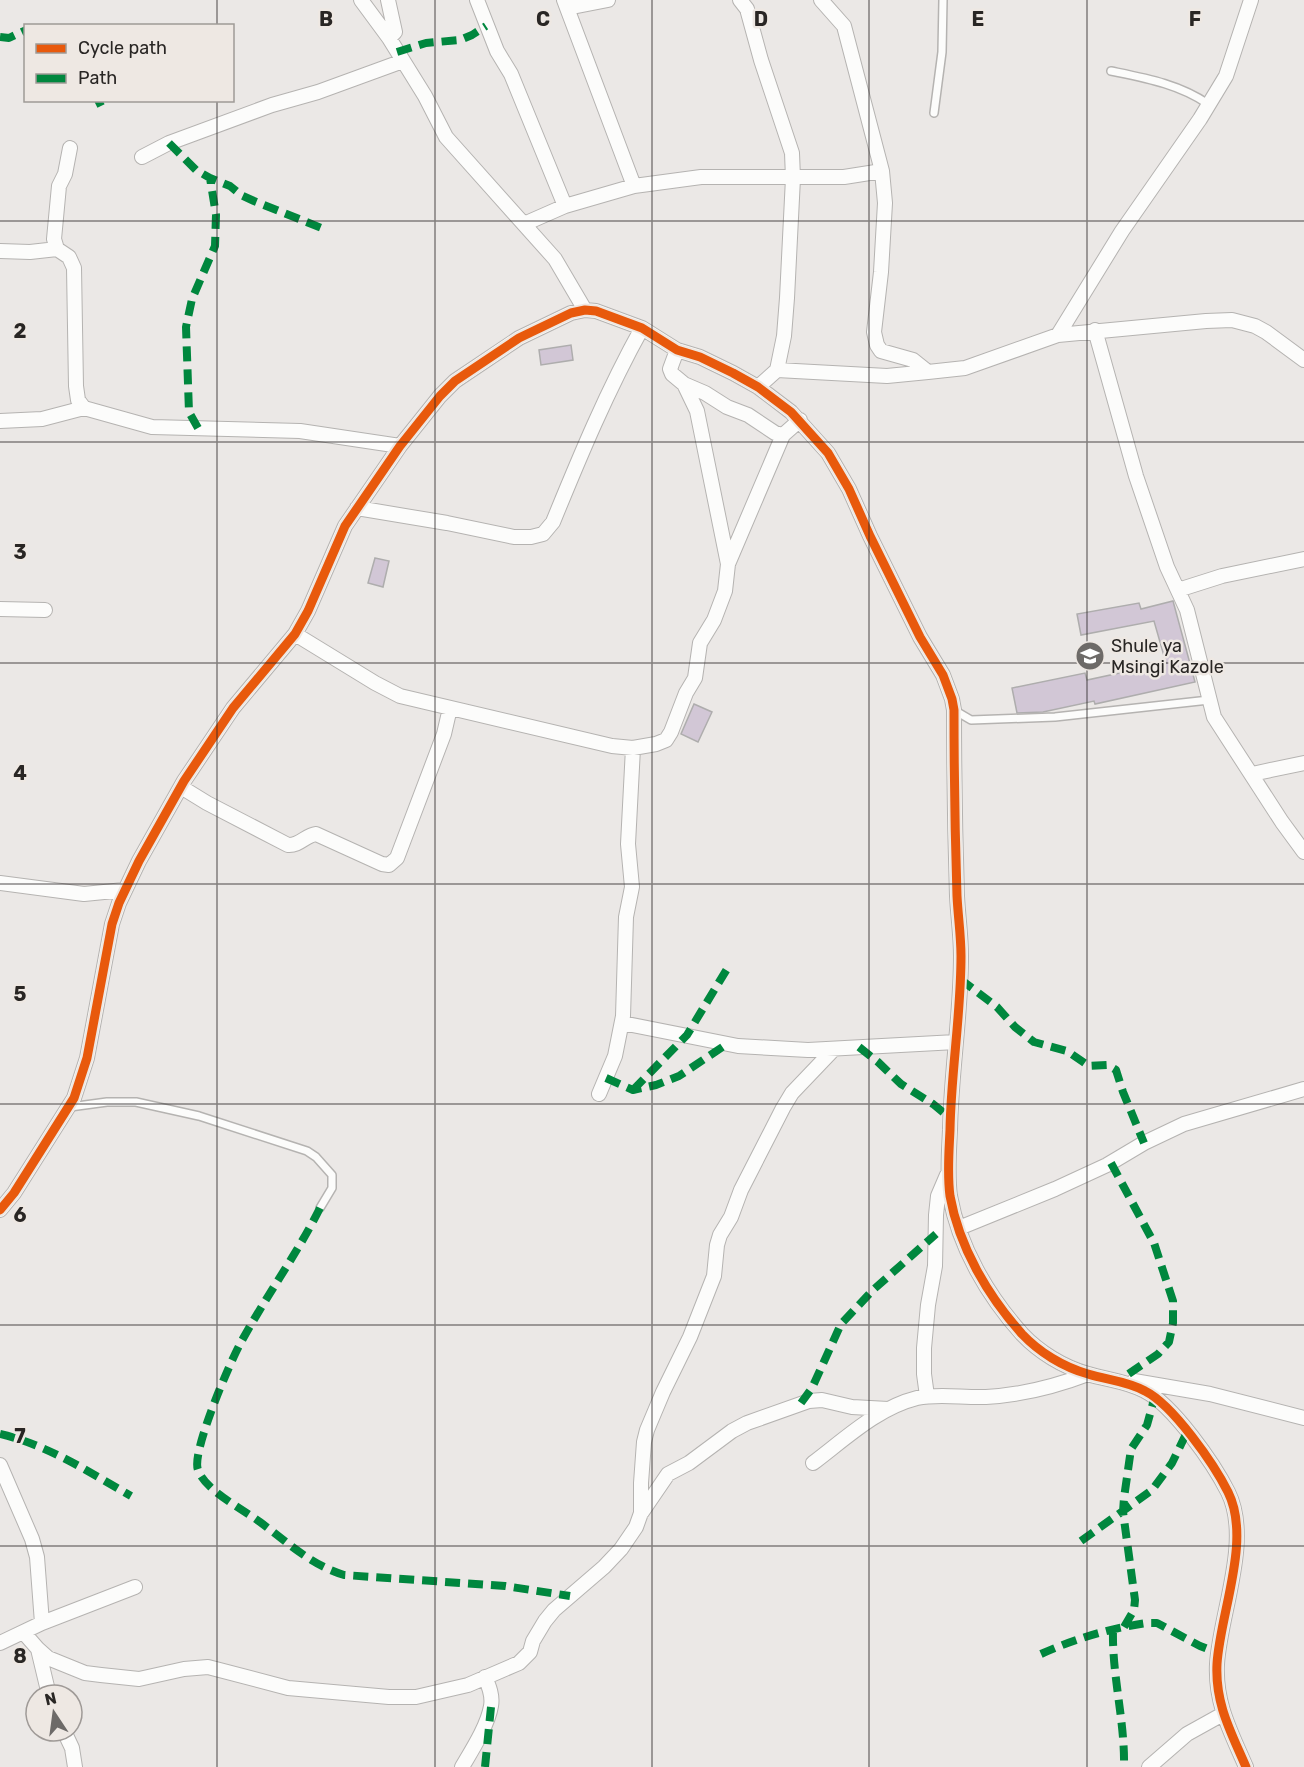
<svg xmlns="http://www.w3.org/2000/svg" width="1304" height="1767" viewBox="0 0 1304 1767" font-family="Rubik,sans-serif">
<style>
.building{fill:#d2c7d6;stroke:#aeadad;stroke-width:1.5}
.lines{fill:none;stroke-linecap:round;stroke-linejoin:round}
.lane-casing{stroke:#b5b3b1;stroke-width:10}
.street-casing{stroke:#b5b3b1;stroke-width:16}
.lane{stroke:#fcfcfb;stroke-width:7}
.street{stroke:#fcfcfb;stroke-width:14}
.quiet{stroke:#00873e;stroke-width:8;stroke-dasharray:15 8;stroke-linecap:butt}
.cycleway-casing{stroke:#eee8e3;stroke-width:13}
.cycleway{stroke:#e8590c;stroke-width:9}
.grid{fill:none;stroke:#292624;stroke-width:1.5;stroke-opacity:0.55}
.labels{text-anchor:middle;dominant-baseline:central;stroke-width:5;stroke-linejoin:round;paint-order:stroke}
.poi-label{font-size:18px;fill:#292624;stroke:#eee8e3;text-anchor:start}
.grid-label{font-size:20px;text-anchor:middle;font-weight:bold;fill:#292624;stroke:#eee8e3;stroke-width:5;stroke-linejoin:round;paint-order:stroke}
</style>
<rect width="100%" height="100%" fill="#ebe8e6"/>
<path class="building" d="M571 345 573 360 541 365 539 350Z
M375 558 389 561 383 587 368 583Z
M1173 601 1195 682 1095 704 1094 701 1043 712 1017 713 1012 688 1085 673 1087 680 1166 663 1154 621 1081 635 1077 614 1139 603 1141 609Z
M694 704 712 712 698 742 681 734Z"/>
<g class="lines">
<g class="lane-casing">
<path id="lane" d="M1111 71C1145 78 1179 84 1208 104
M934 113 942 52 943 0
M954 710 971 720 1055 717 1209 700
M70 1107 107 1102H136L199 1116 307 1151 316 1157 332 1175V1188L320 1208"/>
</g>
<g class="street-casing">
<path id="street" d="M361 0 389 38 425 96 446 137 555 259 585 310
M388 0 395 32 389 38
M477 0 497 51 511 74 565 206
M564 0 634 186
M740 0 747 9 761 60 792 153 793 178 787 298 784 336 777 370
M821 0 844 26 882 171 885 203 881 272 874 332 877 345 881 351 913 360 928 372
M567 8 608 0
M70 148 65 174 59 186 54 239 57 249 69 257 74 268 76 386 78 400 84 408
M142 157 169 143 272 105 318 92 403 61
M524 224 565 206 634 186 701 177H844L882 171
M0 251 30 252 57 249
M1095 330 1136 476 1167 567 1187 610 1214 717 1282 822 1304 852
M1058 335 1122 231 1200 119 1226 76 1251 0
M677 350 670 369 672 374 684 384 705 393 727 407 748 415 775 433 783 435
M684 384 697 411 728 564
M758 387 777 370 887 376 928 372 965 368 1058 335 1206 321 1232 320 1255 326 1266 332 1304 360
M0 421 42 419 84 408 152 427 300 431 400 446
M357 508 447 523 514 537H531L543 534 553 522C580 456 607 391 642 328
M1178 590 1222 576 1304 559
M0 609 45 610
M295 634 375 683 400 696 612 746 633 748 656 744 666 740 671 732 686 693 695 678 700 643 714 620 725 591 728 564 783 435 800 420
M1252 774 1304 763
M181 787 207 803 288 845C299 846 306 835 316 834L382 864 389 865 397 858 444 734 450 708
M0 883 84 894 124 890
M622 1023 738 1046 808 1050 956 1042
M599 1094 615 1056 623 1016 626 917 632 887 628 844 633 748
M0 1210 14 1193 74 1098 87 1058 112 924 119 903 139 861 184 781 233 708 295 634 308 611 345 526 400 446 440 396 455 381 519 338 571 313 585 310 596 311 642 328 677 350 700 357 733 373 758 387 791 412 828 453 849 489 870 536 920 637 943 675 952 699 954 710C954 772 955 834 957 896 958 916 961 936 961 956 961 1015 951 1072 950 1130 949 1152 947 1174 950 1196 959 1247 988 1296 1022 1334 1039 1352 1063 1367 1088 1374 1107 1380 1127 1381 1145 1391 1173 1405 1214 1464 1228 1492 1252 1540 1220 1613 1217 1664 1215 1704 1231 1732 1246 1767
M959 1228 1055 1189 1107 1165 1144 1143 1184 1124 1304 1089
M1134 1381 1210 1394 1304 1418
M927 1396 924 1374V1348L928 1305 935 1266 936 1215 938 1196 947 1175
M813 1463C845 1439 877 1408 917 1398 939 1393 963 1398 986 1397 1022 1395 1054 1387 1088 1374
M0 1465 32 1539 37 1557 42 1623
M642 1512 668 1474 689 1463 732 1431 747 1423 809 1401 822 1400 852 1407 888 1409
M24 1633 38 1649 48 1658 85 1673 101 1675 139 1679 184 1669 208 1667 288 1688 389 1697H416L468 1685 519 1663 530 1652 533 1641 545 1621 554 1610 604 1567 621 1549 636 1527 641 1513V1483L644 1442 647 1430 663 1392 690 1337 714 1276 717 1245 720 1235 731 1217 741 1190 783 1108 792 1093 834 1049
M0 1643 42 1623 135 1587
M38 1649 49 1695
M64 1731 72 1748 75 1767
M462 1767C472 1750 488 1725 491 1706 493 1696 489 1686 485 1677
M1149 1767 1187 1734 1223 1714"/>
</g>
<use href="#lane" class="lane"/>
<use href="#street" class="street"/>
<path class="quiet" d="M0 37 9 38 26 30
M397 52 426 43 460 40 472 35 486 26
M98 100 101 106
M169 143 196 170 210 178 230 186 241 195 254 201 324 229
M198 428 189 412 186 327 192 299 215 246 216 215 210 178
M960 979 997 1007 1015 1027 1034 1042 1067 1051 1089 1066 1108 1065 1116 1070 1123 1092 1144 1143
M859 1047 878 1062 901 1084 933 1104 950 1118
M606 1078 633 1090 656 1085 679 1076 727 1044
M633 1090 687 1035 730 964
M1111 1163 1154 1243 1173 1301V1323L1169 1342 1158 1354 1118 1381
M320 1208C296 1256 264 1299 239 1346 229 1365 191 1453 198 1470 206 1491 241 1508 260 1522 287 1542 311 1565 344 1575L505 1586 570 1596
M801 1403 812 1388 841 1324 873 1290 936 1234
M0 1434C48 1445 89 1472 131 1496
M1081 1541 1152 1490 1172 1463 1187 1432
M1124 1627 1134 1610 1135 1600 1123 1512 1124 1498 1131 1449 1147 1425 1155 1396
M1113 1631C1112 1676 1125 1721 1124 1767
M1041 1654C1074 1639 1111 1628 1147 1623H1157L1200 1646 1218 1653
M485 1767 491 1707"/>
<g class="cycleway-casing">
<path id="cycleway" d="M0 1210 14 1193 74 1098 87 1058 112 924 119 903 139 861 184 781 233 708 295 634 308 611 345 526 400 446 440 396 455 381 519 338 571 313 585 310 596 311 642 328 677 350 700 357 733 373 758 387 791 412 828 453 849 489 870 536 920 637 943 675 952 699 954 710C954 772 955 834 957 896 958 916 961 936 961 956 961 1015 951 1072 950 1130 949 1152 947 1174 950 1196 959 1247 988 1296 1022 1334 1039 1352 1063 1367 1088 1374 1107 1380 1127 1381 1145 1391 1173 1405 1214 1464 1228 1492 1252 1540 1220 1613 1217 1664 1215 1704 1231 1732 1246 1767"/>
</g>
<use href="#cycleway" class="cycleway"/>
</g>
<path class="grid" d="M217 0V26M435 0V1767M652 0V1767M869 0V1767M1087 0V1767M217 100V1767M0 221H1304M0 442H1304M0 663H1304M0 884H1304M0 1104H1304M0 1325H1304M0 1546H1304"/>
<defs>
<g id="school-disc" transform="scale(1.5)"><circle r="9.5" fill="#6d6a68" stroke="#eee8e3"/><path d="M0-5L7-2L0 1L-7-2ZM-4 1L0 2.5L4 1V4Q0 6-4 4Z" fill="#fff"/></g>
</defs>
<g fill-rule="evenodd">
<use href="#school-disc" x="1090" y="656"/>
</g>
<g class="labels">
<g class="poi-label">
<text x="1111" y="646">Shule ya<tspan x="1111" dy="21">Msingi Kazole</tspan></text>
</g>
</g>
<g class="grid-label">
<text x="326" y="26">B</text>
<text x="543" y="26">C</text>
<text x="761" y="26">D</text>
<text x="978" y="26">E</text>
<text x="1195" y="26">F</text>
<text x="20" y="338">2</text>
<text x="20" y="559">3</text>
<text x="20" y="780">4</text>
<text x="20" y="1001">5</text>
<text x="20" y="1222">6</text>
<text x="20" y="1443">7</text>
<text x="20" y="1663">8</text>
</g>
<rect x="24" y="24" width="210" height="78" fill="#eee8e3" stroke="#9f9a97" stroke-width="1.5"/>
<rect x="36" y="44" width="30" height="9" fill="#e8590c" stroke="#9f9a97" stroke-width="1.5"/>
<text x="78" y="54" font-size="18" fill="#292624">Cycle path</text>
<rect x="36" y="74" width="30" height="9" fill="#00873e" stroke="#9f9a97" stroke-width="1.5"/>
<text x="78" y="84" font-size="18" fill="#292624">Path</text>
<g transform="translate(54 1713) rotate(347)"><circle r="28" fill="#eee8e3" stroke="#9f9a97" stroke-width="1.5"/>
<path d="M0-4.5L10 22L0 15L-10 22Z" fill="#6d6a68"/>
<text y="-9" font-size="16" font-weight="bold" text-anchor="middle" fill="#292624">N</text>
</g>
</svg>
